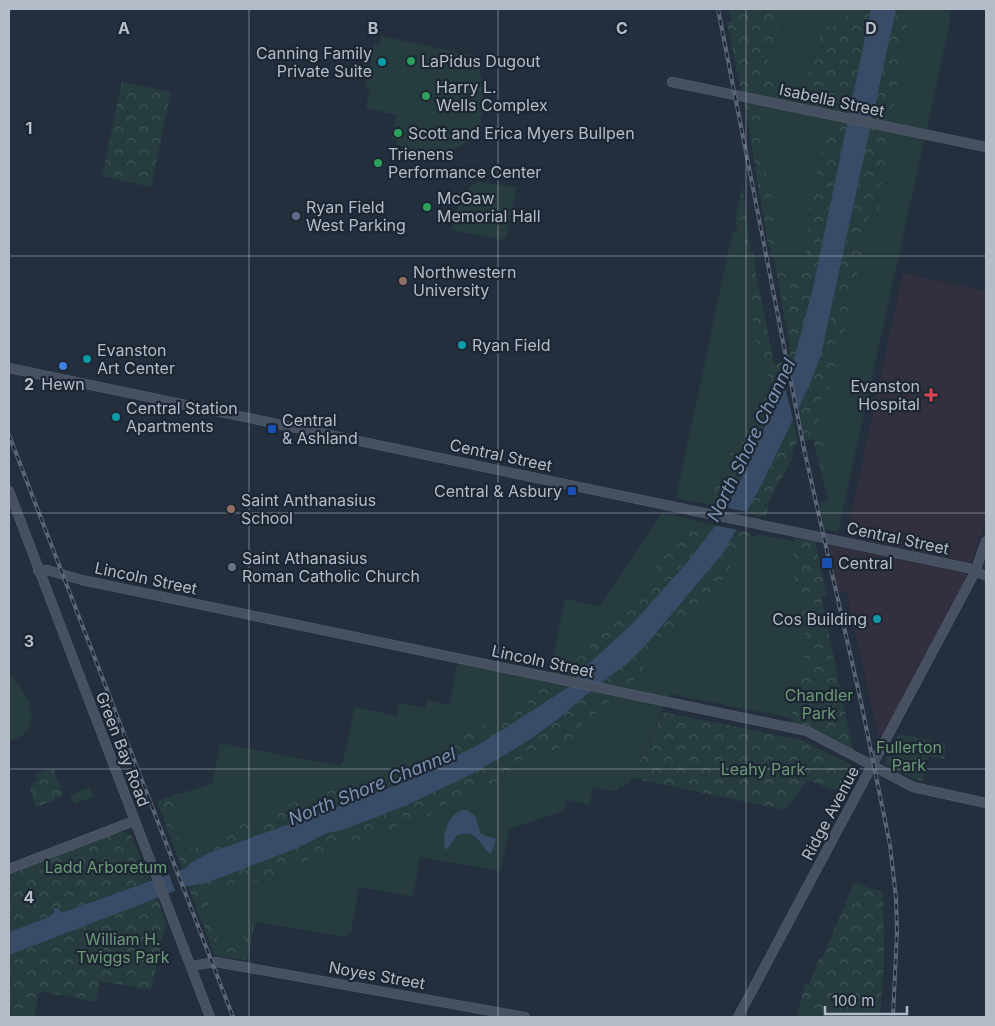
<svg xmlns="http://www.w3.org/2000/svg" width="995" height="1026" viewBox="0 0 995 1026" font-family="Inter,sans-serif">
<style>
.medical{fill:#32303f}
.green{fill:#263c3f}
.forest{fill:url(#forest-crowns)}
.water{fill:#394c67}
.pier{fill:#242f3e}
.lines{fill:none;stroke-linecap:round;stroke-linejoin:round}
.secondary-casing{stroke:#565f6c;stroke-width:10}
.secondary{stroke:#465061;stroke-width:9}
.rail-casing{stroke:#5a6575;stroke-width:4}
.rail{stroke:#1d2633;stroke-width:2;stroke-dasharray:5.5;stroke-linecap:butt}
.grid{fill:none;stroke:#b4bcc9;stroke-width:1;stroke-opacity:0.55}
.leisure-dot{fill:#2e9e5b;stroke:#1d2633;stroke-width:2}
.culture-dot{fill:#0f9aa8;stroke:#1d2633;stroke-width:2}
.service-dot{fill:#5c6f8a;stroke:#1d2633;stroke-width:2}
.education-dot{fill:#8d6e63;stroke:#1d2633;stroke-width:2}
.shop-dot{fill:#3f7fe0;stroke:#1d2633;stroke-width:2}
.health-dot{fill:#e0444e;stroke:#1d2633;stroke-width:2}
.transit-dot{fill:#1a4fb4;stroke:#1d2633;stroke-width:2}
.worship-dot{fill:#6b7280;stroke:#1d2633;stroke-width:2}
.labels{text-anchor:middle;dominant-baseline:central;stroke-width:4.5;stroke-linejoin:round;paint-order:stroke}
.poi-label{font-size:16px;fill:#b4bcc9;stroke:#1d2633;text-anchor:start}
.street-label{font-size:16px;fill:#b4bcc9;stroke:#1d2633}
.park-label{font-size:16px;fill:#6b9a76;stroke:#1d2633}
.water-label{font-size:18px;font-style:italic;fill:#7c92b1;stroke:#1d2633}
.grid-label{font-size:16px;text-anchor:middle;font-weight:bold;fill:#b4bcc9;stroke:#1d2633;stroke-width:4.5;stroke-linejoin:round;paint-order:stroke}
</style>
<defs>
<pattern id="forest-crowns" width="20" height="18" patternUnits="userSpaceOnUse" patternTransform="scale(1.25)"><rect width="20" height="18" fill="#263c3f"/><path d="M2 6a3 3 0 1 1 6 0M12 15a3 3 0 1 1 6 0" fill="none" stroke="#435659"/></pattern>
</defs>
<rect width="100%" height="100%" fill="#242f3e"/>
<path class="medical" d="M903 273 986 291V519L971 563 849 537 847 535Z
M829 545 965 573 967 575 882 736 878 734 846 591 837 593 834 576 837 575Z"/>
<path class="green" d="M729 9H950V23L838 532 824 529 819 502 828 500 813 439 804 440 790 375 727 508 676 498 732 234 738 228 735 219 742 185 751 253 756 258 754 263 774 364 788 361 790 346 774 259 769 257V254L772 251 768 245 745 105 727 22H732Z
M381 36 476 56V62H479L483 96 480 133 476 138 445 154 408 150 405 147 397 145V140L391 139 396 115 366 108 370 87 365 86 374 44 379 45Z
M479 182 517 187 506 237 502 240 452 230C456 210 458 190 479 182Z
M662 513 751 533V537H755L756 534 794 541 792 567 807 642 791 718 670 694 629 784 618 788 617 792 593 787 589 805 567 800 564 811 509 829 501 871 420 857 413 897 359 887 351 932 344 937 258 922 254 926 247 960 215 956 157 801 212 784 220 743 340 766 343 761 355 707 397 716 399 703 425 708 427 700 449 705 457 665 460 663 548 681 565 599 600 606Z
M9 675C22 683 38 713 29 728 25 735 16 739 9 741Z
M90 787 93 797 74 804 70 795Z"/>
<path class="forest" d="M729 9H785L783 22 777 28 781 35 780 43 776 45 768 42 765 55 784 88 779 98 761 95 740 86 727 22H732Z
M849 9H871L849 113 794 101 802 89 808 73 816 65 813 58 820 38 819 33 826 28 842 26Z
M896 9H910L894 100C895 109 895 117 888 122L871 118Z
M122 82 171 92 151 187 102 176Z
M745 105 773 111C771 118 764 120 763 127 760 141 766 156 762 168 774 182 774 224 775 245L773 251 768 245Z
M828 120 847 123 812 292 790 374 730 502 727 508 716 506 713 500 715 489 723 465 732 451 741 445 752 414 764 398 770 379 762 364 760 348 755 339 750 295 749 281 753 274 751 265 754 263 774 364 788 361 790 346 774 259 779 257 778 268 785 276 800 278 806 260 811 185 815 182Z
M870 128 884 131 888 137 878 216 869 214 850 312 829 388 818 405 820 410 818 420 823 427 825 447 824 482 813 439 804 440 798 409 825 343Z
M742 185 751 253 754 255 752 257 745 255V233L740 224Z
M793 420 798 441 792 451 793 457 769 501 766 517 745 513 762 484Z
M716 525 672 581 576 678 558 674 556 666 559 663 567 665 577 659 594 639 603 633 647 586 652 580 656 562 684 528 693 527 705 532Z
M737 530 751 533 744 538 727 574 706 598 698 604 684 625 667 638 662 647 652 656 635 679 619 687 600 683C633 665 655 634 679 606 699 581 720 557 737 530Z
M794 538 815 542 827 595 821 597 853 750 790 723 807 642 792 567Z
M549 683 569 687 480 744 429 771 395 786 204 855 183 870 157 801 179 794 180 805 170 807 169 822 185 850C195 849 211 848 216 837L241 824 281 810 293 803 308 801 312 797 327 791 345 789 395 773 452 745 476 728 498 719 529 688 535 684Z
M591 692 610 696 614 700 604 705 582 724 571 739 559 748 524 760 494 785 439 807 424 820 399 825 386 833 346 844 324 853 319 858 308 859 297 868 270 879 249 883 236 881 230 887H224L207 893 205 898 208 901V912L217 929 218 943 220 946 240 947 244 940 243 932 248 921 259 918 263 914 265 923 258 922 254 926 247 960 215 956 188 886 206 883 295 849 327 833 342 830 405 806 501 757 534 737Z
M663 712 801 740 861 770 848 794 807 780 785 810 632 778Z
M899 734 946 744 944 759 928 756 923 781 911 778 884 763Z
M53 768 63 795 55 798V800L36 807 30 790 34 781 38 780 36 774Z
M117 832H125L131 835 151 881 61 913 53 909 50 917 9 932V875Z
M854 883 883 892 884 962 880 1017H797L805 984 809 985 819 959H822Z
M157 897 166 923 151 990 100 981 96 1002 39 991 34 1017H9V955Z"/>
<path class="water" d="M871 9H896L821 355 810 384 762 484 723 553 645 646 627 664 600 683 563 715 534 737 476 772 405 806 342 830 327 833 295 849 206 883 188 886 9 955V932L49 917 54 912 53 909 58 908 61 913 187 868 189 864 209 853 395 786 480 744 569 687 581 671 633 623 685 565 716 525 730 502 790 374 812 292Z
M463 810H467L475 816 481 834 496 839 491 854C478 846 480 829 457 835L450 846 445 850C442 835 447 815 463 810Z"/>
<path class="pier" d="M789 369 799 413 794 423 784 383Z
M724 507 748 512 739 530 713 525Z
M178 871 184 887 175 891 169 874Z"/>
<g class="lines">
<g class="secondary-casing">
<path id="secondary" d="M672 82 986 147
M9 368 968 568 986 576
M9 491 210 1017
M38 571 47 570 82 580 807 731 913 787 986 803
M9 869 134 821
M191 966 216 962 525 1017
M738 1017 975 572 986 541"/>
</g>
<use href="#secondary" class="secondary"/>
<g class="rail-casing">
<path id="rail" d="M718 9 804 449 861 702 890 845 896 898 897 931 893 1017
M9 435 233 1017"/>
</g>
<use href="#rail" class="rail"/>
</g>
<path class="grid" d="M249 9V1017M498 9V1017M746 9V1017M9 256H986M9 513H986M9 769H986"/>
<g class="leisure-dot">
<circle cx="411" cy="61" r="5"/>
<circle cx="426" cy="96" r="5"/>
<circle cx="398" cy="133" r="5"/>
<circle cx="378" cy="163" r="5"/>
<circle cx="427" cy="207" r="5"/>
</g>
<g class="culture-dot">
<circle cx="382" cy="62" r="5"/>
<circle cx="462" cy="345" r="5"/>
<circle cx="87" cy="359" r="5"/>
<circle cx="116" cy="417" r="5"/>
<circle cx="877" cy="619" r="5"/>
</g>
<circle class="service-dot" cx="296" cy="216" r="5"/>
<g class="education-dot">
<circle cx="403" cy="281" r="5"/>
<circle cx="231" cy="509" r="5"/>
</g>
<circle class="shop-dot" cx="63" cy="366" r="5"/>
<path class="health-dot" d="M928.5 387.5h5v5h5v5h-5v5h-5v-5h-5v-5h5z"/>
<g class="transit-dot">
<rect x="267" y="424" width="10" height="10" rx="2.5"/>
<rect x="567" y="486" width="10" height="10" rx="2.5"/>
<rect x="821" y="557" width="12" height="12" rx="2.5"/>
</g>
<circle class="worship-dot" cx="232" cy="567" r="5"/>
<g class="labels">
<g class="poi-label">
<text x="372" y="53" text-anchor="end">Canning Family<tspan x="372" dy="18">Private Suite</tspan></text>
<text x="421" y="61">LaPidus Dugout</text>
<text x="436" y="87">Harry L.<tspan x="436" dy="18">Wells Complex</tspan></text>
<text x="408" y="133">Scott and Erica Myers Bullpen</text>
<text x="388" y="154">Trienens<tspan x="388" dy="18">Performance Center</tspan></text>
<text x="437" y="198">McGaw<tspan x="437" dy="18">Memorial Hall</tspan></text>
<text x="306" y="207">Ryan Field<tspan x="306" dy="18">West Parking</tspan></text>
<text x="413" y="272">Northwestern<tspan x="413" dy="18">University</tspan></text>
<text x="472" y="345">Ryan Field</text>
<text x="97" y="350">Evanston<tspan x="97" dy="18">Art Center</tspan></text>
<text x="63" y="384" text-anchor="middle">Hewn</text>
<text x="920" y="386" text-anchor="end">Evanston<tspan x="920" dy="18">Hospital</tspan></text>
<text x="126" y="408">Central Station<tspan x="126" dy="18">Apartments</tspan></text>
<text x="282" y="420">Central<tspan x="282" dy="18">&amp; Ashland</tspan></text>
<text x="562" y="491" text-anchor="end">Central &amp; Asbury</text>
<text x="241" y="500">Saint Anthanasius<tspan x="241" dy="18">School</tspan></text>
<text x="242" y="558">Saint Athanasius<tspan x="242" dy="18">Roman Catholic Church</tspan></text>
<text x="838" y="563">Central</text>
<text x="867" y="619" text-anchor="end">Cos Building</text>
</g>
<g class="street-label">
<text transform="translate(832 100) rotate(12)">Isabella Street</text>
<text transform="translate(501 455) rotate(12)">Central Street</text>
<text transform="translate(898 538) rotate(12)">Central Street</text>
<text transform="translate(146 578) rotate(12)">Lincoln Street</text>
<text transform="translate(543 661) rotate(12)">Lincoln Street</text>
<text transform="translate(123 749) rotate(69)">Green Bay Road</text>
<text transform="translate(830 813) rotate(-62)">Ridge Avenue</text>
<text transform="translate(377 975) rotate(10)">Noyes Street</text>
</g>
<g class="park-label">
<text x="819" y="695">Chandler<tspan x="819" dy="18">Park</tspan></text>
<text x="909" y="747">Fullerton<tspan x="909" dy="18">Park</tspan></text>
<text x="763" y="769">Leahy Park</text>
<text x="106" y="867">Ladd Arboretum</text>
<text x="123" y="939">William H.<tspan x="123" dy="18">Twiggs Park</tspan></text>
</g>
<g class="water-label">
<text transform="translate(751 440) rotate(-64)">North Shore Channel</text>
<text transform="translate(372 786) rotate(-22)">North Shore Channel</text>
</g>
</g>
<g class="grid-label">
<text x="124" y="34">A</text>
<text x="373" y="34">B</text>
<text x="622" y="34">C</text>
<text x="871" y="34">D</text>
<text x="29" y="134">1</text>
<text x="29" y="390">2</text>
<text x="29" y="647">3</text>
<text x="29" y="903">4</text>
</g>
<rect width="995" height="1026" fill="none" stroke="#b4bcc9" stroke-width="20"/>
<path d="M825 1006v8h82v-8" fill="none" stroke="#b4bcc9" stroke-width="2.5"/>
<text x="832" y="1006" font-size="15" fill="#b4bcc9" stroke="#1d2633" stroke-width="4" paint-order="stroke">100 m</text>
</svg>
